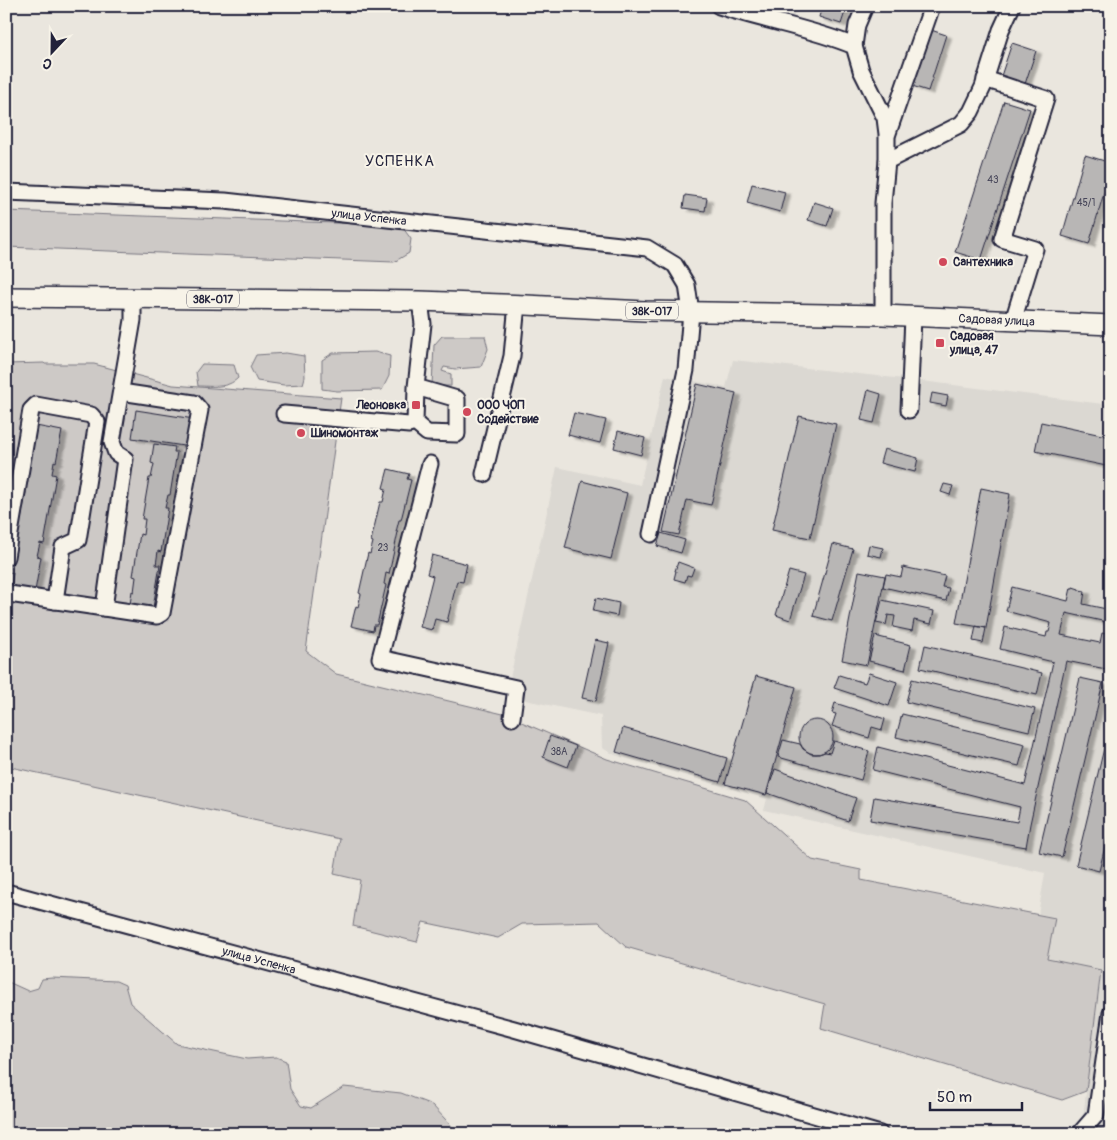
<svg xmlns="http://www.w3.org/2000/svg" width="1117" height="1140" viewBox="0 0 1117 1140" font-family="Pangolin,sans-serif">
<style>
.built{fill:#dbd8d2}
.green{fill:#cdc9c6;stroke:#787680}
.building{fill:#b8b6b5;stroke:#22223b;filter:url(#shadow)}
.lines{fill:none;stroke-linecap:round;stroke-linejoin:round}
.minor-casing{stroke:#22223b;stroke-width:19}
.major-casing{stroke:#22223b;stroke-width:22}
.minor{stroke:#f7f3e8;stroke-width:15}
.major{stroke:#f7f3e8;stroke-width:19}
.poi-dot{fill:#d1495b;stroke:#f7f3e8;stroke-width:2}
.labels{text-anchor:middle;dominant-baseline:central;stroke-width:4;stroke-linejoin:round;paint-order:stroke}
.number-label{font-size:10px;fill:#48475a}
.shield{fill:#f7f3e8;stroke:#62616f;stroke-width:1}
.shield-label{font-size:11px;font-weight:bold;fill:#22223b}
.street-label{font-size:12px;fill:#22223b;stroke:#f7f3e8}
.poi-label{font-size:12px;font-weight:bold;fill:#22223b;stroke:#f7f3e8;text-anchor:start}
.quarter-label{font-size:15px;letter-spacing:1px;fill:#22223b;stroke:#f7f3e8}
</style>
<defs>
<filter id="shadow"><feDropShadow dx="5.5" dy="3" stdDeviation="1" flood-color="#0004"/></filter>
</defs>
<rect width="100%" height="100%" fill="#eae6de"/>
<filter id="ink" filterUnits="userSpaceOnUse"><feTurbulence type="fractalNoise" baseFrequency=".02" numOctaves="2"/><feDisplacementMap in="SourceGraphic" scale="10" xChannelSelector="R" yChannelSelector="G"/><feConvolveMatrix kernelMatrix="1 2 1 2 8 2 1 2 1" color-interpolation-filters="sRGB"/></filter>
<g filter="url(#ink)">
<path class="built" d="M743 6H797L792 22Z
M733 360 922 381 1111 405V1134H1081L1101 971 1047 959 1054 918 1038 915 1045 873 764 810 767 799 615 755 602 748 601 716 506 696 557 467 640 485 665 376 726 387Z"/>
<path class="green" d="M6 211 390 225 403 228 411 239 409 253 394 262 6 247Z
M442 336H485L488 349 481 367 455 369 444 367 442 371 451 374V386H438L432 385 434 345Z
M375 352 390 356 389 376 382 390 337 391 322 389V360L333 353Z
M286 353 304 356 305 377 303 384 284 385 257 381 250 367 256 355Z
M44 363 45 364H94L173 385 341 398 306 651 336 674 503 714 607 759 745 800 812 860 861 870V880L1055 918 1047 959 1101 970 1086 1091 1062 1100 821 1028 825 1004 626 947 599 922 522 924 498 938 423 922 417 942 353 926 360 880 334 874 340 839 6 766V364Z
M202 364 234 365 238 378C227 389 212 386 198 386L196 372Z
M52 978 116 981 125 985 130 1003 177 1044 247 1059 276 1057 286 1061 290 1089 301 1106 311 1108 344 1087 401 1093 432 1105 459 1134H6V981L28 991 38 988 42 979Z"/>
<path class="building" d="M822 6H847L841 24 819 17Z
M931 30 946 35 928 91 912 86Z
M1012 43 1036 51 1024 87 1000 79Z
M1004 101 1030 109 981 260 955 252Z
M1085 155 1111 163V169L1089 244 1062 236Z
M752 184 785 192 780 212 747 203Z
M685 195 707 198 705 211 683 208Z
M814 202 833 208 827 226 808 220Z
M697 384 736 393 711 505 687 500 679 535 663 532Z
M868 390 881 394 874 423 861 420Z
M932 393 948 396 946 406 930 403Z
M136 410 194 419 190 447 132 438Z
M574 413 606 420 600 443 568 435Z
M799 416 836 424 810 538 772 530Z
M1041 422 1111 437V467L1035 451Z
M36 426 62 431 56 462 54 461 52 474 56 475 44 544 40 543 37 556 41 557 35 591 11 587 13 573 9 572 18 520H21L26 492 22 491Z
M618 431 645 438 641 455 614 448Z
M154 444 175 447 174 452H177L170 495H168L165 508H168L161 552 158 551 156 565H160L153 608 129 611 132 591 134 592 136 577 133 576 140 534 143 535 145 519H142L149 478H151L154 464 151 463Z
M884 449 918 458 915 472 880 463Z
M388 469 409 474 407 479 411 480 401 520H399L396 532H398L389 574 386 573 384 584 386 585 377 625H374L373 631 351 626 356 606 358 607 361 594 359 593 368 553 370 554 373 542 371 541 380 502H383L386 489 383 488Z
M582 481 627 493 611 559 565 548Z
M944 484 953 486 950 495 941 492Z
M981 488 1010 494 986 628 956 623Z
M661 533 685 540 681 553 657 546Z
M833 544 853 549 832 621 813 616Z
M869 545 883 548 881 557 867 554Z
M432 555 467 564 463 582 457 581 447 622 435 619 432 630 420 627 433 576 427 574Z
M678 562 694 568 691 576 687 575 685 582 674 579 676 571H675Z
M903 567 945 576 942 587 949 588 946 601 883 587 886 574 901 577Z
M789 571 804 575 790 620 776 615Z
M859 571 885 576 867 665 842 660Z
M1012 587 1068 601 1071 588H1073V587L1079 589V590L1085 591 1083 604 1111 610V623L1066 613 1061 635 1100 643 1102 633 1111 635V670L1066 661 1030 824 1026 847 870 820 874 797 1017 822 1020 807 873 770 878 747 1025 785 1053 662 1000 649 1005 627 1046 637 1047 632H1049L1051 623 1006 611Z
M596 598 619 603 617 616 593 611Z
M882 600 934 611 931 624 914 620 912 631 893 627 895 616 888 615 886 625 876 623Z
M976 626 986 628 983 643 973 641Z
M875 636 911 645 905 670 869 661Z
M595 640 609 643 596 701 582 698Z
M925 645 1042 673 1037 695 920 668Z
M869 673 897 682 889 706 834 688 839 675 865 683Z
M756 676 796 687 766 795 725 784Z
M1080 678 1103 683 1062 857 1039 852Z
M912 679 1035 709 1029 731 906 702Z
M835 703 885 719 882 730 872 727 869 738 832 726 836 714 832 713Z
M902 714 1025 744 1019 766 896 737Z
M1111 719V822L1099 871 1076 865Z
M799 737a17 17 0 1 1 34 0a17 17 0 1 1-34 0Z
M623 728 727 758 720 782 616 752Z
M550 736 576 746 568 767 543 757Z
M783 740 800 744 803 749 811 754H819L825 752 830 753 834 741 869 751 861 780 778 757Z
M775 769 856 798 848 821 767 793Z
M1097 1128 1111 1130V1134H1096Z"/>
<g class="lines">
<g class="minor-casing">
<g id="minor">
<path d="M719 6C764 21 811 28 854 46L861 70 885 118 887 134V161"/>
<path d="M854 46 857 25 865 6"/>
<path d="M985 79 1046 99 1002 239 1035 249 1013 321"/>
<path d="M888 133 932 6"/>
<path id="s1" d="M6 192 225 201 647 248 675 265 687 285 691 312 686 370 651 534"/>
<path d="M883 315V203L887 161 961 124 971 112 983 87 1001 30 1012 6"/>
<path d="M416 387 457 399V434L427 433 415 423 416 387 423 324 420 301"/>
<path d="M121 392 194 403 200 410 162 613 157 616 104 608 125 459 116 453 112 442 133 320V298"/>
<path d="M909 410 913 317"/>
<path d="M284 414 409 425 415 423"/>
<path d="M430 464 380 658 516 688 512 718"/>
<path d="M484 474 512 356 517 304"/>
<path d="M6 557 31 410 36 405 91 415 97 422 78 540 63 547 55 601"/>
<path d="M6 591 9 594 104 608"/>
<path id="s2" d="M6 892 514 1029 880 1134"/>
<path d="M1082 1134V1131L1096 1115 1111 1013"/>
</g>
</g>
<g class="major-casing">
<g id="major">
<path id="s3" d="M6 297 420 301 526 305 645 311 883 315 1111 325"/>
</g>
</g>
<use href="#minor" class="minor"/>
<use href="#major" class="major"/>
</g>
</g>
<g class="poi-dot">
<circle cx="943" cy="262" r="5"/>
<rect x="935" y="338" width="10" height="10" rx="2.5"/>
<rect x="411" y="400" width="10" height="10" rx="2.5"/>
<circle cx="467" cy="412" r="5"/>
<circle cx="301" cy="433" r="5"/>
</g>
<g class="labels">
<g class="number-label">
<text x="993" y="180">43</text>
<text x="1086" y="203">45/1</text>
<text x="383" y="548">23</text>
<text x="559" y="752">38А</text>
</g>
<g class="shield">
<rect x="187" y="290.5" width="52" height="17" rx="4"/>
<rect x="626" y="302.5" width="52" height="17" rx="4"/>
</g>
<g class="shield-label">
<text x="213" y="299">38К-017</text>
<text x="652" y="311">38К-017</text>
</g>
<g class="street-label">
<text stroke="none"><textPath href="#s1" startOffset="364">улица Успенка</textPath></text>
<text stroke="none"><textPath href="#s3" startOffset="991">Садовая улица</textPath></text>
<text stroke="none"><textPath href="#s2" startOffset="262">улица Успенка</textPath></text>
</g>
<g class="poi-label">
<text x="953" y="262">Сантехника</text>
<text x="950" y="336">Садовая<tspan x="950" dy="14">улица, 47</tspan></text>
<text x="406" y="405" text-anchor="end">Леоновка</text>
<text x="477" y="405">ООО ЧОП<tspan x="477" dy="14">Содействие</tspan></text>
<text x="311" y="433">Шиномонтаж</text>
</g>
<g class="quarter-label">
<text x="400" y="161">УСПЕНКА</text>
</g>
</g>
<rect width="1117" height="1140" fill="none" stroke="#f7f3e8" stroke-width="25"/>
<rect x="12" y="12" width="1092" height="1115" fill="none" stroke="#22223b" stroke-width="2" filter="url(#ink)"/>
<g transform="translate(52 52) rotate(202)" stroke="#f7f3e8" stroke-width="4" paint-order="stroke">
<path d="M0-4L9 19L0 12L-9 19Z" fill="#22223b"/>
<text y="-8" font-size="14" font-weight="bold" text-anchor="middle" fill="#22223b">С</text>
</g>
<path d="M930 1102v8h92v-8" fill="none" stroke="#22223b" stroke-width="2.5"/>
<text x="937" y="1102" font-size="15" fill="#22223b" stroke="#f7f3e8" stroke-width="4" paint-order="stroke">50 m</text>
</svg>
